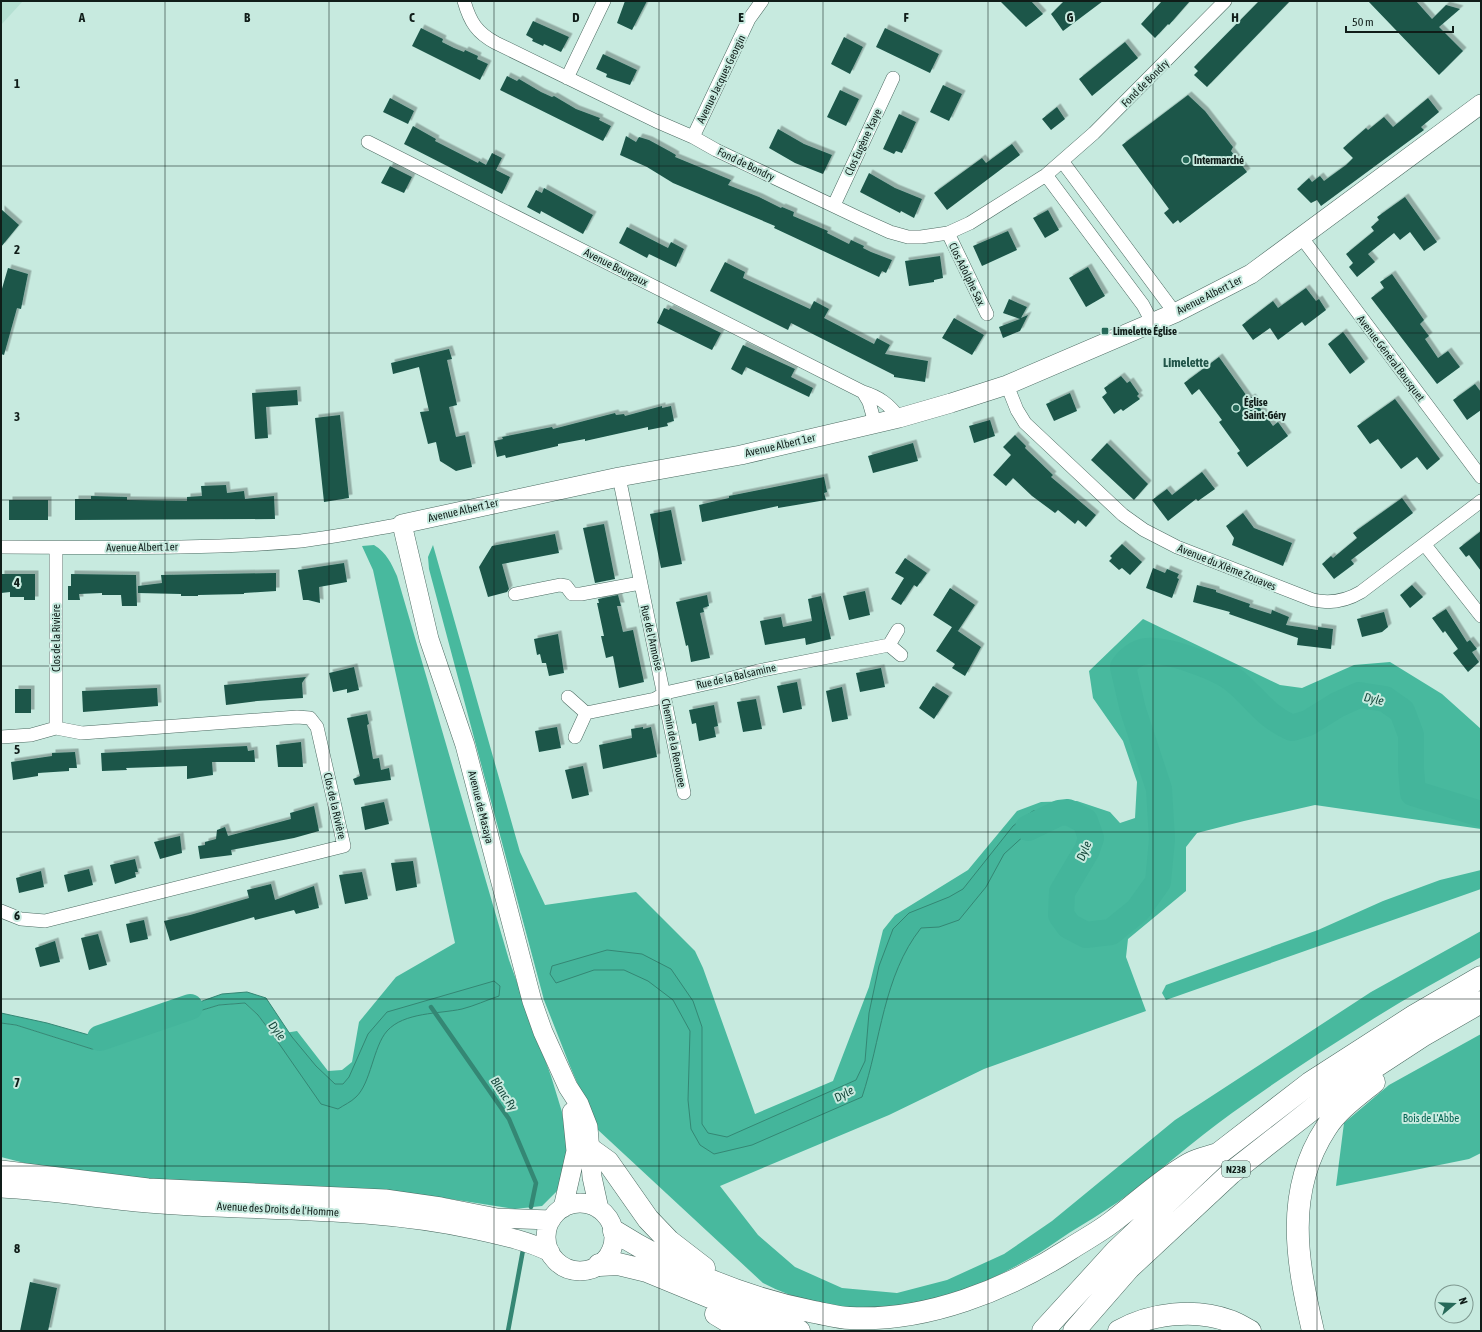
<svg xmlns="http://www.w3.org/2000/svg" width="1482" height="1332" viewBox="0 0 1482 1332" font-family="'Asap Condensed',sans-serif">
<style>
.built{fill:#b4e0d2}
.forest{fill:#48b99e}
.water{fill:#44b59b;stroke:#348774}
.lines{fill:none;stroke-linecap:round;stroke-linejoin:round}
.stream{stroke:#348774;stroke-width:4.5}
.river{stroke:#44b59b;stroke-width:26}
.building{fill:#1b574a;filter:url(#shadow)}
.street-casing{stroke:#4c6b62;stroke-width:14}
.secondary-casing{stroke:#4c6b62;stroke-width:20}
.highway-casing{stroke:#4c6b62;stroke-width:23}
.street{stroke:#fff;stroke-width:13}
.secondary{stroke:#fff;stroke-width:19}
.highway{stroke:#fff;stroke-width:22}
.grid{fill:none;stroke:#101d19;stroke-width:1;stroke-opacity:0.55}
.poi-dot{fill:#266959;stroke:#c7eadf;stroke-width:1.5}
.labels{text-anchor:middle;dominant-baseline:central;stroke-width:4;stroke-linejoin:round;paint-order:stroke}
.shield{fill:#c7eadf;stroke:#475a54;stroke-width:1}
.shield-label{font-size:10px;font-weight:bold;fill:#101d19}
.street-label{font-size:11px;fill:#101d19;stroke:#c7eadf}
.poi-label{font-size:11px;font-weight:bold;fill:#101d19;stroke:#c7eadf;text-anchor:start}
.park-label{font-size:11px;fill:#016351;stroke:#c7eadf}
.water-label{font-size:12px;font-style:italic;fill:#17483c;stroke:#c7eadf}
.quarter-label{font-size:13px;font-weight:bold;fill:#215549;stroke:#c7eadf}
.grid-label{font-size:13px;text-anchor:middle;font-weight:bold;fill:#101d19;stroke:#c7eadf;stroke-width:4;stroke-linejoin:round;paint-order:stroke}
</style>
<defs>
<filter id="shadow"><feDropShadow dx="3.5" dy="-3.5" stdDeviation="0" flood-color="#0004"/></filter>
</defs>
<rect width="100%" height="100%" fill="#c7eadf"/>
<path class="built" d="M1 1H23L1 25Z"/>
<path class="forest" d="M374 545C387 553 391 563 397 576L509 960 551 1076 562 1112 567 1146 565 1172 557 1191 542 1206 515 1209 438 1197 188 1183 48 1169 1 1157V1023L16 1025 92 1049 176 1018 219 1005 245 1003 258 1015 273 1035 297 1031 328 1071 342 1070 352 1062 359 1022 396 977 455 943 373 570 362 546Z
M433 545 520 852 545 905 636 892 695 951 703 968 755 1114 833 1081 869 987 883 930 895 915 968 870 1017 811 1041 802 1077 801 1110 812 1120 823 1135 818 1137 782 1123 741 1093 698 1089 671 1143 619 1280 685 1302 688 1354 665 1390 662 1442 694 1481 729V829L1315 805 1244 821 1197 833 1186 847V891L1128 939 1126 957 1146 1011 984 1069 889 1115 720 1186 758 1235 795 1267 842 1288 897 1293 947 1280 1004 1254 1052 1221 1175 1120 1371 992 1481 931V957C1445 977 1408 997 1373 1019 1325 1049 1278 1080 1232 1113 1193 1141 1157 1174 1118 1202 1102 1213 1085 1223 1069 1233 1055 1242 1042 1252 1027 1260 947 1306 848 1328 763 1283L597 1129 570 1066 544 1000 429 569 428 557Z
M1481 870V889L1166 1000 1162 993 1166 985 1318 930 1383 901 1440 880Z
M1481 1034V1153L1469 1159 1336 1186 1344 1123 1389 1085Z"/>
<path class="water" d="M1055 808 1059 813 1058 820 1027 833 1004 854 986 887 959 920 939 927 921 928C883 976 881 1041 862 1097L752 1145 714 1154 700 1145 691 1129 688 1100 690 1031 673 1000 648 981 624 970H594L556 983 550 974 552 966 607 950 642 954 671 969 693 1001 702 1027V1124L708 1133 727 1137 856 1080 865 1061 869 1013 879 966 893 929 909 913 949 897 963 889 1013 826 1033 811Z
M494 981 500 986 499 996C487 1000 474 1006 462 1009 439 1014 404 1012 387 1031 373 1047 371 1083 356 1097 351 1102 344 1105 338 1109L321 1104 273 1035 258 1015 245 1003 219 1005 176 1018 113 1045 92 1049 16 1025 1 1023V1013L47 1023 89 1035 115 1032 222 994 247 992 266 998 292 1037 316 1066 335 1084H343L349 1077 368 1034 387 1012Z"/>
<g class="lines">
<path class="stream" d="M431 1007 509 1119 536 1183 531 1207
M508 1331 523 1250"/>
<path class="river" d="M1028 828 1059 813 1068 812 1085 821 1091 838 1087 850 1062 892 1061 915 1069 926 1086 935 1111 932 1138 910 1158 882 1162 839 1159 789 1133 710 1123 667C1128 659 1137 652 1147 651 1167 649 1221 668 1236 682 1257 700 1265 716 1292 728L1308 723 1337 705 1359 695 1385 699 1402 711 1411 735V769L1413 793 1481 814
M100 1038 190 1007"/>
</g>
<path class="building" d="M625 1H647L632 30 617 23Z
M1000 1H1031L1043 14 1026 27Z
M1064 1H1103L1063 31 1051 14Z
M1162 1H1190L1169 25 1168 24 1155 38 1141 24Z
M1259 1H1290L1207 87 1194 75 1198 71 1194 67Z
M1368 1H1416L1432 19 1446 5 1460 9 1439 27 1463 51 1439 75Z
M533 21 569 37 561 52 544 44 543 46 532 41 533 39 526 35Z
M421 28 443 39 442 42 454 48 464 52 465 50 478 56 477 59 488 64 480 80 412 46Z
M885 28 939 54 930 73 876 47Z
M844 37 863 47 850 74 831 64Z
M1125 42 1138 58 1092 96 1079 79Z
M603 54 637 70 630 85 606 77 607 74 596 69Z
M507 76 517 81 519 79 541 92 552 97 554 96 576 109 600 118 599 120 611 126 603 141 500 90Z
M943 85 962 94 949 121 930 112Z
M840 90 859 99 846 126 827 117Z
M1188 95 1205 111 1233 147 1231 151 1247 172 1180 223 1178 220 1173 224 1164 213 1169 209 1122 145Z
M390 98 414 111 408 124 383 112Z
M1428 98 1439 112 1421 127 1424 130 1321 206 1317 200 1311 203 1297 189 1309 178 1312 182 1320 176 1324 181 1346 165 1353 158 1343 148 1366 128 1368 130 1384 117 1393 127Z
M1057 107 1065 119 1051 130 1042 119Z
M899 114 916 122 902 153 896 151 894 154 883 149Z
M413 126 436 139 435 141 478 163 479 161 486 165 492 153 502 158 496 170 510 177 502 194 404 144Z
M778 129 804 144 832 155 823 174 795 163 769 148Z
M626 136 636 142 639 137 649 140 671 152 676 155 675 157 731 180 728 185 759 197 781 208 782 207 794 212 793 216 828 231 827 233 849 244 851 240 864 246 863 248 871 252 892 260 886 273 882 271 879 277 774 228 775 226 673 183 647 167 620 155Z
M1012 144 1020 155 947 210 934 193 982 158 986 163Z
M390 166 412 177 404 193 381 183Z
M869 173 895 188 922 199 914 218 901 211 900 213 860 192Z
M544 188 593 215 583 234 541 211 540 214 527 207 536 190 542 193Z
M1405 197 1437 242 1424 251 1410 232 1400 240 1394 233 1368 254 1375 262 1357 277 1349 267 1353 263 1346 254 1374 231 1371 227 1379 220 1377 217Z
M1 209 19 225 1 247Z
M1048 210 1059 230 1045 238 1033 218Z
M627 227 668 248 671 242 684 249 676 267 649 254 647 258 619 243Z
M1008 231 1017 250 982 266 973 246Z
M940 256 943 278 934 280V282L909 286 905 261Z
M725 262 745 272 743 278 810 309 814 301 829 309 824 318 874 344 877 338 890 345 885 354 928 361 925 382 894 377V375L791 323 788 330 710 291Z
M1088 267 1105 296 1086 307 1069 278Z
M8 268 28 274 21 309 17 308 4 355 1 354V292Z
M1392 274 1424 320 1420 324 1429 336 1425 339 1438 358 1448 351 1460 367 1437 384 1371 298 1384 288 1380 282Z
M1306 288 1316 301 1319 299 1326 310 1305 326 1302 322 1278 340 1270 328 1253 340 1242 325 1273 301 1278 308Z
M1009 299 1027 307 1021 318 1028 315 1020 331 1003 338 999 327 1020 319 1003 313Z
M664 308 669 310 670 308 721 333 712 350 657 323Z
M954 318 984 335 972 355 942 338Z
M1343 332 1365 362 1350 374 1328 344Z
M743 345 795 369 791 377 813 388 809 397 746 367 742 375 731 369Z
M449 349 452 359 447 360 457 405 449 407 456 437 465 435 472 467 456 471 440 461 436 442 428 444 420 412 429 411 419 367 393 374 391 363Z
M1219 357 1249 399 1252 397 1273 426 1278 422 1288 436 1247 467 1237 453 1240 451 1219 422 1222 420 1199 389 1192 395 1184 383Z
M1121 376 1127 383 1130 381 1139 394 1137 396 1140 399 1123 411 1121 409 1114 414 1102 397 1107 393 1104 388Z
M1475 384 1481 392V410L1467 420 1453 400Z
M297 390 298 405 266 407 268 438 255 439 252 393Z
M1070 393 1077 411 1054 421 1046 404Z
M1395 399 1440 459 1427 470 1417 457 1401 469 1378 439 1370 444 1357 426Z
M662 406V408L671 406 674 421 667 423 668 426 648 430V427L585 441V439L569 442 558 444V446L506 458 505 455 497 457 494 441 503 439 502 437 552 427 553 429 615 413 616 415 624 414 625 416Z
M340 415 349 498 324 502 315 418Z
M990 420 995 436 974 443 969 426Z
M1015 435 1026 446 1025 448 1053 475 1051 477 1096 515 1086 527 1078 520 1075 524 1058 510 1055 513 1032 496 1013 478 1006 486 993 475 1011 455 1003 447Z
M913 443 918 461 873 473 868 456Z
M1107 443 1148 484 1134 500 1091 460Z
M1202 472 1215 489 1198 501 1196 499 1168 521 1152 500 1167 489 1172 495Z
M824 477 827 492 824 493 826 500 778 508V506L702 522 699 505 729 498V496Z
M226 485 227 493 244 491 245 499 274 496 275 519 75 520V499H91V496L127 497V500L187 501V497L202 496 201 486Z
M1402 498 1413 513 1351 560 1354 564 1334 579 1322 564 1331 556 1333 558 1357 538 1353 533Z
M9 500H48V520H9Z
M671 510 682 564 661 568 650 514Z
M1243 513 1254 528 1292 543 1283 566 1232 545 1234 538 1226 526Z
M604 524 615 579 595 583 583 528Z
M1481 531V571L1469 555 1466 557 1459 548Z
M555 534 559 553 502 564 509 589 507 592 488 597 479 567 492 546Z
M1122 544 1142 562 1130 575 1122 568 1119 570 1109 561 1112 558 1110 556Z
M905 558 927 573 917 587 914 585 901 605 891 599 904 578 895 573Z
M344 563 347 582 319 587 320 603 308 600H303L298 570Z
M1153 568 1165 573 1167 569 1179 574 1177 578 1179 579 1172 598 1146 588Z
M276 573V591L244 593V594L198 595V596H181V594L138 593V586L162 583 161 575Z
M1 574H35V600H24V597H10V592L1 593Z
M71 574 136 575 137 606H122L121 595H102V593L79 594 80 600H68V586H71Z
M1197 585 1216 590V592L1250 604 1249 607 1271 614 1272 610 1289 617 1286 625 1318 630V627L1333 629 1331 649 1297 645 1298 638 1229 614 1230 612 1193 602Z
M1412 585 1423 597 1410 608 1400 595Z
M950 588 975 605 958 631 933 615Z
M865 591 870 615 849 620 843 596Z
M618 595 621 606H617L623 632 633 630 644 682 619 688 613 656 606 658 601 636H604L597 603H599L598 599Z
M707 595 709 606 703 608 704 612 700 613 710 658 691 662 688 645 686 646 676 602Z
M821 596 831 639 806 645 805 638 765 645 760 621 781 617 783 627 812 621 808 599Z
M1446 609 1467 642 1470 640 1477 649 1472 652 1479 662 1468 672 1453 653 1458 649 1445 631 1443 633 1432 618Z
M1384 612 1388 627 1382 632 1362 637 1357 619Z
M952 627 981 647 965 676 952 668 955 664 936 651Z
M558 634 564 673 549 676 546 663H542L540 654 537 655 534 639Z
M354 667 359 690 347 693V689L333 692 329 673Z
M881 668 885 687 860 692 856 673Z
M306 677 302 683 303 698 257 701 226 705 224 685Z
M797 682 802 709 783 713 777 686Z
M933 686 949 696 934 719 919 708Z
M842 687 848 719 832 722 826 691Z
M157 688 158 706 83 712 82 691Z
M15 689H31V713H15Z
M756 699 762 729 743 732 737 702Z
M714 705 718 726 714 727 716 737 699 741 696 723 692 724 689 710Z
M367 714 369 724 367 725 373 759 379 758 381 770 389 768 391 780 355 785 353 779 360 776 347 718Z
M557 727 561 748 539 752 535 731Z
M643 727V729L651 727 657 757 603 769 599 745 632 738 631 729Z
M301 742 303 767H278L276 745Z
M247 746 248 751 254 750 255 762H212L213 775 187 779V766L126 768 127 770 102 771 101 753Z
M75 752 77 768H69V771L38 773V776L13 780 11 762 52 756V753Z
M583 766 589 795 572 799 565 770Z
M384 802 389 824 365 830 361 807Z
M314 806 319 831 294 838 231 850 232 855 200 859 198 846 205 845V842L216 839 217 830 225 827 228 836 291 819 290 813Z
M180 836 182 853 160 859 154 842Z
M135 859 138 872H135L136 877 115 884 110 865Z
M413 861 417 887 396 891 391 863Z
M89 869 93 885 68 892 64 875Z
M41 871 44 887 19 893 16 878Z
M362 872 368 899 345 904 339 875Z
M271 884 275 900 314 886 319 908 296 914 294 910 255 920 254 917 170 941 164 921 190 915 249 898 247 890Z
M144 920 148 939 130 943 126 924Z
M98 934 107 965 89 970 81 938Z
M55 941 60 962 40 967 35 948Z
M30 1282 57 1288 48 1331H20Z"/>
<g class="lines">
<g class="street-casing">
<path id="street" d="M464 1C470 22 477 33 496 43L656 121 693 137 716 150 859 218 890 232 908 237H921L948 233 970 223 1046 175 1094 133 1225 1
M567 78 604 1
M693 137 749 19 762 1
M368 142 863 392C879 397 889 404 899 418
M1062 161 1175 313
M1046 175 1143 305 1152 322
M834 205 893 78
M948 233 987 314
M1302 238 1481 477
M1007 385 1017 410 1025 423 1123 515 1144 530 1177 547 1313 600C1331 604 1346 601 1361 592L1481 501
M863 392 869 402 875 423
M619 477 684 793
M1425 545 1481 616
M1 547C101 547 201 550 301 541 335 537 369 530 402 524
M56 548V728
M515 594 560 585 566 586 572 594H581L640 583
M889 645 901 655
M568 697 586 713 655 699 665 693 732 678 758 671 889 645 898 630
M1 737 31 735 56 728 82 733 297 717 310 718 317 727 344 846 45 921 21 919 1 911
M575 737 586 713"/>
</g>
<g class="secondary-casing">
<path id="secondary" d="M1 1170 148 1188 385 1199 441 1207 497 1218 551 1220
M1 1188C50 1190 99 1199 148 1203 257 1212 364 1206 472 1229 499 1235 526 1240 550 1252
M546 1237a34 34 0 1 1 68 0a34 34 0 1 1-68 0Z
M563 1208 576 1151 572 1112
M599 1209 592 1177 588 1127 579 1104 568 1087 543 1032 532 1001 465 745 429 639 402 524 619 477 741 455 899 418 951 403 1007 385 1175 313 1251 274 1481 104"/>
</g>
<g class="highway-casing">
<path id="highway" d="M590 1149 608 1162 648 1219 669 1241 704 1268
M614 1231C674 1269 744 1298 814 1312 825 1314 838 1318 850 1318 926 1322 1007 1290 1070 1249 1084 1240 1099 1232 1112 1222 1137 1203 1162 1179 1189 1164 1198 1159 1209 1157 1218 1154
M599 1265 618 1264 647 1271 720 1301 770 1328
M757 1307 799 1331
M716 1314 744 1331
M1043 1331 1116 1251 1218 1154 1310 1083 1414 1016 1481 977
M1074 1331 1129 1268 1231 1173 1324 1100 1422 1036 1481 1002
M1119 1331C1151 1313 1195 1308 1230 1321 1237 1323 1243 1328 1250 1331
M1313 1331C1297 1262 1284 1192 1326 1128 1337 1110 1357 1096 1374 1082"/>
</g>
<use href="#street" class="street"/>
<use href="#secondary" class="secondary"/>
<use href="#highway" class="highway"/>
</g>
<path class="grid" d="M165 1V1331M329 1V1331M494 1V1331M659 1V1331M823 1V1331M988 1V1331M1153 1V1331M1317 1V1331M1 166H1481M1 333H1481M1 500H1481M1 666H1481M1 832H1481M1 999H1481M1 1166H1481"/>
<g class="poi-dot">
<circle cx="1186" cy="160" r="4"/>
<rect x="1101" y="327" width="8" height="8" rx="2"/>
<circle cx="1236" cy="408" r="4"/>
</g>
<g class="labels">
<rect class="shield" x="1222" y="1161" width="28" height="16" rx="3"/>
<g class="shield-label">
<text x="1236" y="1169">N238</text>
</g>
<g class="street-label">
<text transform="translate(721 79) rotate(-64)">Avenue Jacques Georgin</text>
<text transform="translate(1145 83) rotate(-45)">Fond de Bondry</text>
<text transform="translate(863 142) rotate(-65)">Clos Eugène Ysaye</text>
<text transform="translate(746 164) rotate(26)">Fond de Bondry</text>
<text transform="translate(616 267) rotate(27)">Avenue Bourgaux</text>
<text transform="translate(967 274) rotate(64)">Clos Adolphe Sax</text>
<text transform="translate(1209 295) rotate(-27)">Avenue Albert 1er</text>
<text transform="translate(1391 358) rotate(53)">Avenue Général Bousquet</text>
<text transform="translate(780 445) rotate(-13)">Avenue Albert 1er</text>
<text transform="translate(463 510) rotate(-13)">Avenue Albert 1er</text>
<text transform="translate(142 547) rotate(-1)">Avenue Albert 1er</text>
<text transform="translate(1227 567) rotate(22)">Avenue du XIème Zouaves</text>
<text transform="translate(56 638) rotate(-90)">Clos de la Rivière</text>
<text transform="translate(652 638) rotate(77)">Rue de l'Armoise</text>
<text transform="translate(736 676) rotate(-13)">Rue de la Balsamine</text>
<text transform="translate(674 743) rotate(79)">Chemin de la Renouee</text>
<text transform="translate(335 806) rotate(77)">Clos de la Rivière</text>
<text transform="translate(481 807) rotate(76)">Avenue de Masaya</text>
<text transform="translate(278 1209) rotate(3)">Avenue des Droits de l'Homme</text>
</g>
<g class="poi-label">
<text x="1194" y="160">Intermarché</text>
<text x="1113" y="331">Limelette Église</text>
<text x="1244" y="402">Église<tspan x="1244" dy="13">Saint-Géry</tspan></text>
</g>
<g class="park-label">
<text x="1431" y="1118">Bois de L'Abbe</text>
</g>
<g class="water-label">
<text transform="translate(1374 699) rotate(13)">Dyle</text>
<text transform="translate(1084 851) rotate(-67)">Dyle</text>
<text transform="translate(277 1031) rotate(53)">Dyle</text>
<text transform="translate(504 1094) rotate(56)">Blanc Ry</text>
<text transform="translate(844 1094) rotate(-28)">Dyle</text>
</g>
<g class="quarter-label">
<text x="1186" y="362">Limelette</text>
</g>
</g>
<g class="grid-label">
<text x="82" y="22">A</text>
<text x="247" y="22">B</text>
<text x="412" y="22">C</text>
<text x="576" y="22">D</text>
<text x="741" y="22">E</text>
<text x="906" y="22">F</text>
<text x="1070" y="22">G</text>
<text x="1235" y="22">H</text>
<text x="17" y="88">1</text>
<text x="17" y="254">2</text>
<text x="17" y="421">3</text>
<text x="17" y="587">4</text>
<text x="17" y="754">5</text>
<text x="17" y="920">6</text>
<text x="17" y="1087">7</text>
<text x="17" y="1253">8</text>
</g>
<rect width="1482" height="1332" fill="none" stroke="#101d19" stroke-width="4"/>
<g transform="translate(1454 1304) rotate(71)"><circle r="19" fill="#c7eadf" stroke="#7e9890"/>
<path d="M0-3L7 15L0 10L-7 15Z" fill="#266959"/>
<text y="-6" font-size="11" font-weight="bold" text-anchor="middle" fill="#101d19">N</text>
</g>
<path d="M1346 26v6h107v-6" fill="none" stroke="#101d19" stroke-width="2"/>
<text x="1352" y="26" font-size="12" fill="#101d19" stroke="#c7eadf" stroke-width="3" paint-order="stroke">50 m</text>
</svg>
